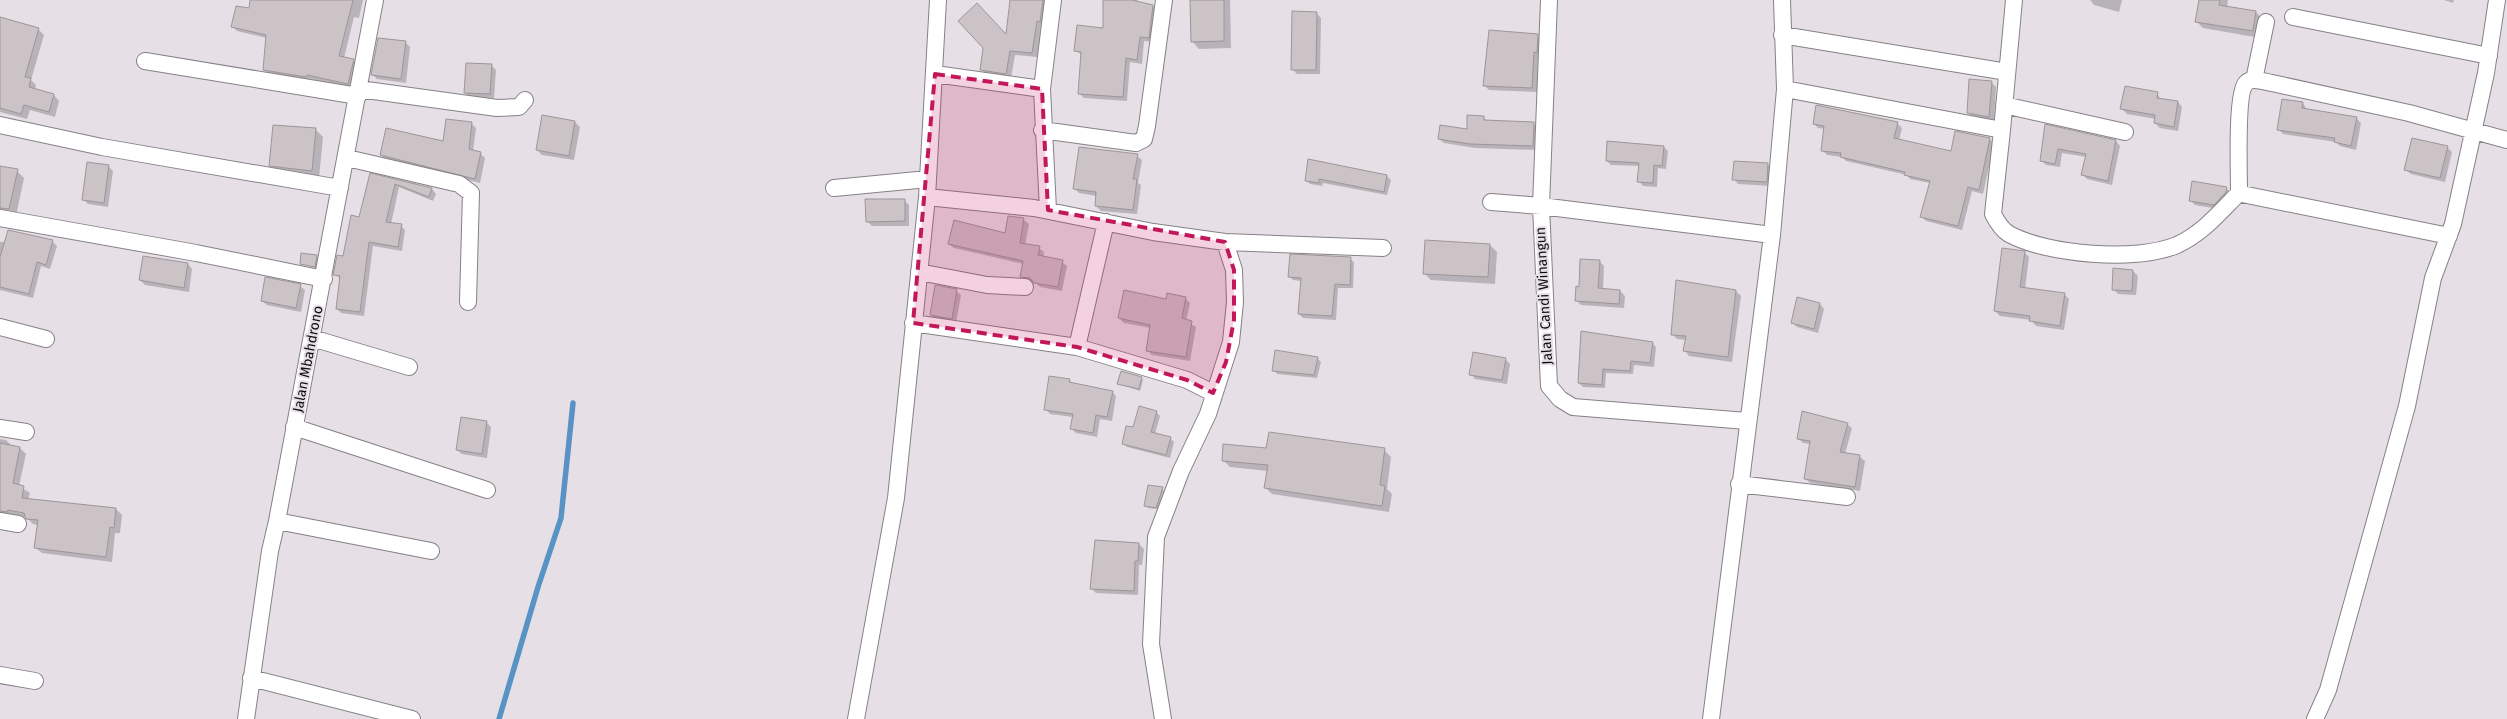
<svg xmlns="http://www.w3.org/2000/svg" width="2507" height="719" viewBox="0 0 2507 719" font-family="'Fira Sans',sans-serif">
<style>
.shadow{fill:#0003}
.lines{fill:none;stroke-linecap:round;stroke-linejoin:round}
.stream{stroke:#5993c6;stroke-width:5.5}
.building{fill:#ccc3c7;stroke:#9d9598}
.street-casing{stroke:#868186;stroke-width:18}
.street{stroke:#fff;stroke-width:16}
.marked{fill:#c2185b;fill-opacity:0.2;stroke:#c2185b;stroke-width:4;stroke-dasharray:10 6;stroke-linejoin:round}
.labels{text-anchor:middle;dominant-baseline:central;stroke-width:4;stroke-linejoin:round;paint-order:stroke}
.street-label{font-size:14px;fill:#0d0b0d;stroke:#e6e0e6}
</style>
<rect width="100%" height="100%" fill="#e6e0e6"/>
<path class="shadow" d="M251 0H363L359 18 354 17 344 58 353 60 358 65 353 88 311 79V81L269 74 264 70 267 38 237 31 233 27 250 10Z
M1012 0H1050L1044 26 1041 25 1037 57 1015 55 1011 78 986 74 981 69 1007 36Z
M1105 0H1137V3L1153 6 1157 11 1153 42 1144 41 1142 64 1130 62 1127 101 1084 98 1079 93 1082 55 1075 50 1105 30Z
M1191 0H1230L1231 48 1199 49 1192 41Z
M2090 0H2122L2119 12 2094 5Z
M2200 0H2228L2227 8 2256 12 2263 20 2260 38 2203 28 2196 21Z
M2444 0H2454L2453 3Z
M1316 13 1321 18 1320 74H1297L1292 69Z
M0 18 38 29 44 35 31 80 36 85 35 90 54 95 59 101 55 117 30 110 27 119 0 112Z
M1537 35 1542 40 1541 57H1538L1537 92 1489 90 1484 85 1485 61Z
M406 43 410 47 406 83 377 79 372 74Z
M491 65 496 70 494 98 470 97 465 93Z
M1991 82 1996 87 1994 121 1973 117 1968 113Z
M2157 93 2161 100 2178 102 2182 107 2178 131 2160 128 2155 123 2156 119 2127 114 2122 109Z
M2303 103 2307 110 2356 118 2361 123 2356 150 2340 146 2336 142 2283 134 2278 129Z
M1483 117 1488 122 1534 124 1538 128 1537 150 1475 148 1444 143 1439 139 1468 131Z
M575 122 580 127 574 160 542 155 537 150Z
M471 123 476 128 473 151 480 153 485 158 480 183 386 160 381 155 444 143Z
M1897 123 1902 128 1899 140 1952 153 1956 133 1990 139 1994 144 1983 194 1972 191 1962 230 1926 221 1921 216 1930 183 1910 179 1907 175 1846 161 1842 157 1827 155 1822 150 1825 129 1818 128 1814 124Z
M2046 126 2116 141 2120 146 2112 185 2087 179 2083 175 2087 157 2062 153 2060 167 2046 165 2041 160Z
M315 129 323 137 319 178 278 172 270 165Z
M1664 147 1668 151 1666 169 1658 168 1657 187 1643 186 1639 181 1640 166 1611 165 1607 161Z
M2447 147 2452 152 2445 182 2411 174 2406 170Z
M1137 156 1142 160 1138 183 1141 185 1137 214 1101 211 1096 206 1097 196 1079 193 1074 188Z
M1309 160 1387 176 1391 180 1387 195 1323 183 1322 186 1310 184 1306 180Z
M1768 165 1773 169 1771 186 1738 184 1734 179Z
M108 166 113 171 108 207 88 204 83 199Z
M0 167 17 171 24 178 16 216 0 215Z
M370 175 432 189 436 194 433 201 399 187 391 224 401 226 405 230 402 251 373 246 364 316 341 313 337 309 341 279 335 275 360 218Z
M2226 188 2231 193 2219 209 2195 205 2190 200Z
M904 200 909 205V226H872L867 221Z
M1009 217 1024 220 1029 224 1025 245 1039 248 1044 252 1043 258 1062 262 1067 266 1062 291 1040 287 1036 283 1026 281 1021 276 1024 264 954 248 949 244 1006 235Z
M52 241 57 246 50 269 41 266 33 298 0 290V242Z
M1426 241 1490 245 1497 252 1495 284 1431 280 1424 273Z
M2025 253 2029 257 2025 289 2064 294 2069 299 2064 330 2036 326 2031 320 2000 316 1995 311Z
M316 257 318 259 316 268 301 263Z
M1350 259 1354 262 1353 288H1338L1336 320 1303 318 1299 314 1302 281 1293 280 1289 276Z
M1599 261 1604 266 1603 290 1620 291 1625 296 1624 308 1581 305 1576 300 1580 288Z
M188 264 192 269 189 292 145 285 140 280Z
M2133 271 2138 276 2136 295 2118 294 2113 289Z
M300 286 305 290 301 312 267 305 262 301Z
M956 291 961 295 956 323 936 320 931 315Z
M1736 291 1741 296 1732 362 1689 356 1685 351 1686 340 1677 339 1672 334Z
M1185 298 1190 303 1186 321 1196 327 1190 361 1152 355 1147 350 1151 328 1124 323 1119 318 1167 300Z
M1820 304 1824 309 1818 333 1797 327 1792 322Z
M1582 333 1652 343 1656 347 1654 367 1634 365 1633 374 1606 373 1605 388 1583 387 1579 383Z
M1317 358 1321 362 1317 378 1277 374 1274 370Z
M1505 359 1510 364 1507 384 1475 379 1471 374Z
M1141 378 1143 380 1140 391 1119 384Z
M1069 380 1074 384 1112 392 1116 396 1112 421 1100 419 1097 437 1076 433 1071 428 1073 417 1050 414 1046 409Z
M1156 412 1160 416 1155 434 1170 438 1174 442 1170 458 1127 447 1123 443 1134 429Z
M486 422 491 427 487 458 462 454 457 450Z
M1847 424 1852 428 1845 454 1860 457 1865 461 1860 491 1810 483 1805 478 1811 444 1803 443 1798 438Z
M0 439 6 440 12 446 20 448 26 454 19 486 30 493 28 499 116 509 122 515 120 533H115L112 562 42 553 36 548 39 525 33 524 27 518 0 512Z
M1267 449 1384 450 1391 457 1387 489 1392 494 1389 512 1272 494 1265 487 1268 471 1230 467 1223 460Z
M1162 489 1164 490 1158 509 1148 508 1146 506Z
M1139 544 1144 549 1142 565H1139L1138 595 1096 593 1091 588Z"/>
<g class="lines">
<path class="stream" d="M499 719 538 587 561 518 573 403"/>
</g>
<path class="building" d="M250 0H353L339 56 354 59 348 84 307 75 306 77 263 70 266 35 231 27 236 6 249 8Z
M1010 0H1043L1040 22 1037 21 1032 53 1010 51 1006 74 980 70 983 48 958 21 977 3 1006 34Z
M1103 0H1132L1153 5 1149 38 1140 37 1137 60 1126 58 1123 97 1078 94 1081 52 1074 51 1077 25 1103 28Z
M1190 0H1224V41L1191 42Z
M2199 0H2220L2219 5 2256 11 2253 31 2195 22Z
M1292 11 1317 12 1316 70H1291Z
M0 17 39 28 25 77 31 78 29 87 54 94 49 112 24 105 21 114 0 108Z
M1489 30 1538 34 1537 53 1534 52 1532 88 1483 86Z
M378 38 406 41 401 79 371 75Z
M466 63 492 64 490 94 464 93Z
M1969 79 1992 81 1989 117 1967 113Z
M2125 86 2158 92 2157 98 2178 101 2174 127 2154 123 2155 115 2120 109Z
M2282 99 2303 102 2302 108 2357 117 2351 146 2334 142 2335 138 2277 130Z
M1816 105 1898 122 1894 138 1951 151 1955 131 1990 138 1979 190 1968 187 1958 226 1920 217 1930 181 1904 175 1905 172 1840 157 1841 153 1821 151 1824 126 1813 124Z
M542 115 575 121 569 156 536 150Z
M1467 115 1484 116V120L1534 122 1533 146 1470 144 1438 139 1440 125 1467 129Z
M446 119 472 122 469 149 481 152 475 179 380 155 386 128 443 141Z
M2045 124 2116 140 2108 181 2081 175 2086 154 2058 149 2055 164 2040 161Z
M273 125 316 128 312 171 269 166Z
M2412 138 2448 146 2440 178 2404 170Z
M1607 141 1664 146 1662 166 1654 165 1653 183 1637 182 1639 163 1606 161Z
M1079 147 1138 154 1133 179H1137L1133 210 1095 206 1096 192 1073 189Z
M1308 159 1387 175 1384 192 1319 179V183L1305 181Z
M1734 161 1768 163 1767 182 1732 180Z
M87 162 109 165 104 203 82 200Z
M0 166 18 169 9 209 0 208Z
M370 173 432 188 429 197 395 184 386 222 402 224 398 247 369 242 360 312 336 309 340 276 333 275 337 255 343 256 351 215 359 217Z
M2192 181 2227 187 2226 192 2214 205 2189 201Z
M865 199H905V221L866 222Z
M1008 216 1024 218 1020 243 1040 246 1038 255 1063 260 1058 287 1034 283 1030 278 1020 277 1023 261 948 244 954 220 1005 233Z
M8 230 53 240 46 265 37 262 29 294 0 287V257Z
M1425 240 1490 244 1488 277 1423 274Z
M2002 248 2025 251 2020 287 2065 293 2060 326 2029 321 2030 316 1994 311Z
M301 253 317 255 315 267 300 264Z
M1290 254 1351 257 1350 285 1335 284 1332 316 1298 314 1301 278 1288 277Z
M143 256 188 263 184 288 139 280Z
M1580 259 1600 260 1598 288 1620 290 1619 304 1575 301 1576 286 1579 287Z
M2113 268 2133 270 2132 291 2112 290Z
M265 277 301 284 296 308 261 301Z
M1676 280 1736 290 1728 357 1683 351 1686 336 1671 335Z
M935 285 957 289 952 319 930 315Z
M1124 290 1166 299 1167 293 1186 297 1182 318 1192 321 1186 357 1146 351 1150 325 1118 318Z
M1797 297 1820 303 1814 329 1791 323Z
M1581 331 1653 342 1650 363 1631 361 1630 371 1603 369 1602 385 1578 383Z
M1275 350 1318 357 1314 375 1272 371Z
M1473 352 1506 358 1502 380 1469 375Z
M1121 371 1142 377 1139 389 1117 384Z
M1049 376 1070 379 1069 382 1113 391 1107 417 1096 415 1093 433 1070 429 1073 414 1044 410Z
M1139 406 1157 411 1151 432 1171 437 1166 455 1122 444 1126 426 1133 427Z
M1802 411 1848 423 1840 452 1860 455 1855 487 1804 479 1810 441 1797 439Z
M461 417 487 421 482 454 456 450Z
M1269 432 1385 448 1380 485 1385 486 1382 506 1264 488 1268 465 1222 461 1223 444 1266 448Z
M0 443 20 447 13 483 24 486 22 498 116 508 114 528 110 527 106 557 34 548 38 520 26 519 24 513 8 510 7 512 0 511Z
M1148 485 1163 487 1156 508 1144 506Z
M1095 540 1139 543 1138 561H1135L1134 591 1090 589Z"/>
<g class="lines">
<g class="street-casing">
<path id="street" d="M1549 0 1541 206 1549 386 1560 399 1573 407 1747 421
M1782 0 1785 89
M2293 17 2489 56
M1782 35 2007 72
M145 61 358 96
M935 74 1042 89
M2254 80 2266 22
M359 89 497 108 519 107 525 100
M2004 105 2125 132
M0 125 102 147 340 188
M1042 130 1136 143 1144 139 1147 126 1164 0
M2002 130 1993 214C1997 222 2001 229 2009 234 2048 255 2136 262 2177 245 2203 233 2220 212 2240 192
M347 158 459 184 471 193 468 302
M834 188 928 179
M927 197 1034 208 1153 232 1225 242 1383 248
M1491 202 1541 206 1772 235
M1048 210 1042 89 1053 0
M0 218 196 253 324 279
M1106 222 1077 347 1187 380 1213 393
M2449 236 2242 194 2239 190C2239 172 2236 93 2246 83 2252 77 2265 82 2272 83L2409 113 2507 140
M919 272 987 285 1025 287
M913 323 1077 347
M0 327 46 339
M312 338 409 367
M294 427 487 490
M0 428 26 432
M1739 484 1847 497
M0 521 18 524
M277 521 431 551
M0 675 35 681
M251 678 412 719
M246 719 270 551 277 521 375 0
M856 719 896 498 927 197 938 0
M1163 719 1151 644 1156 537 1181 471 1208 414 1231 342 1235 302 1234 270 1225 242
M1711 719 1772 235 1785 89 2002 130 2014 0
M2315 719 2328 690 2407 406 2433 278 2453 224 2486 73 2497 0"/>
</g>
<use href="#street" class="street"/>
</g>
<path class="marked" d="M935 74 1042 89 1048 210 1225 242 1234 270V320L1226 362 1213 393 1187 380 1077 347 913 323Z"/>
<g class="labels">
<g class="street-label">
<text transform="translate(1544 296) rotate(-93)">Jalan Candi Winangun</text>
<text transform="translate(308 359) rotate(-79)">Jalan Mbahdrono</text>
</g>
</g>
</svg>
